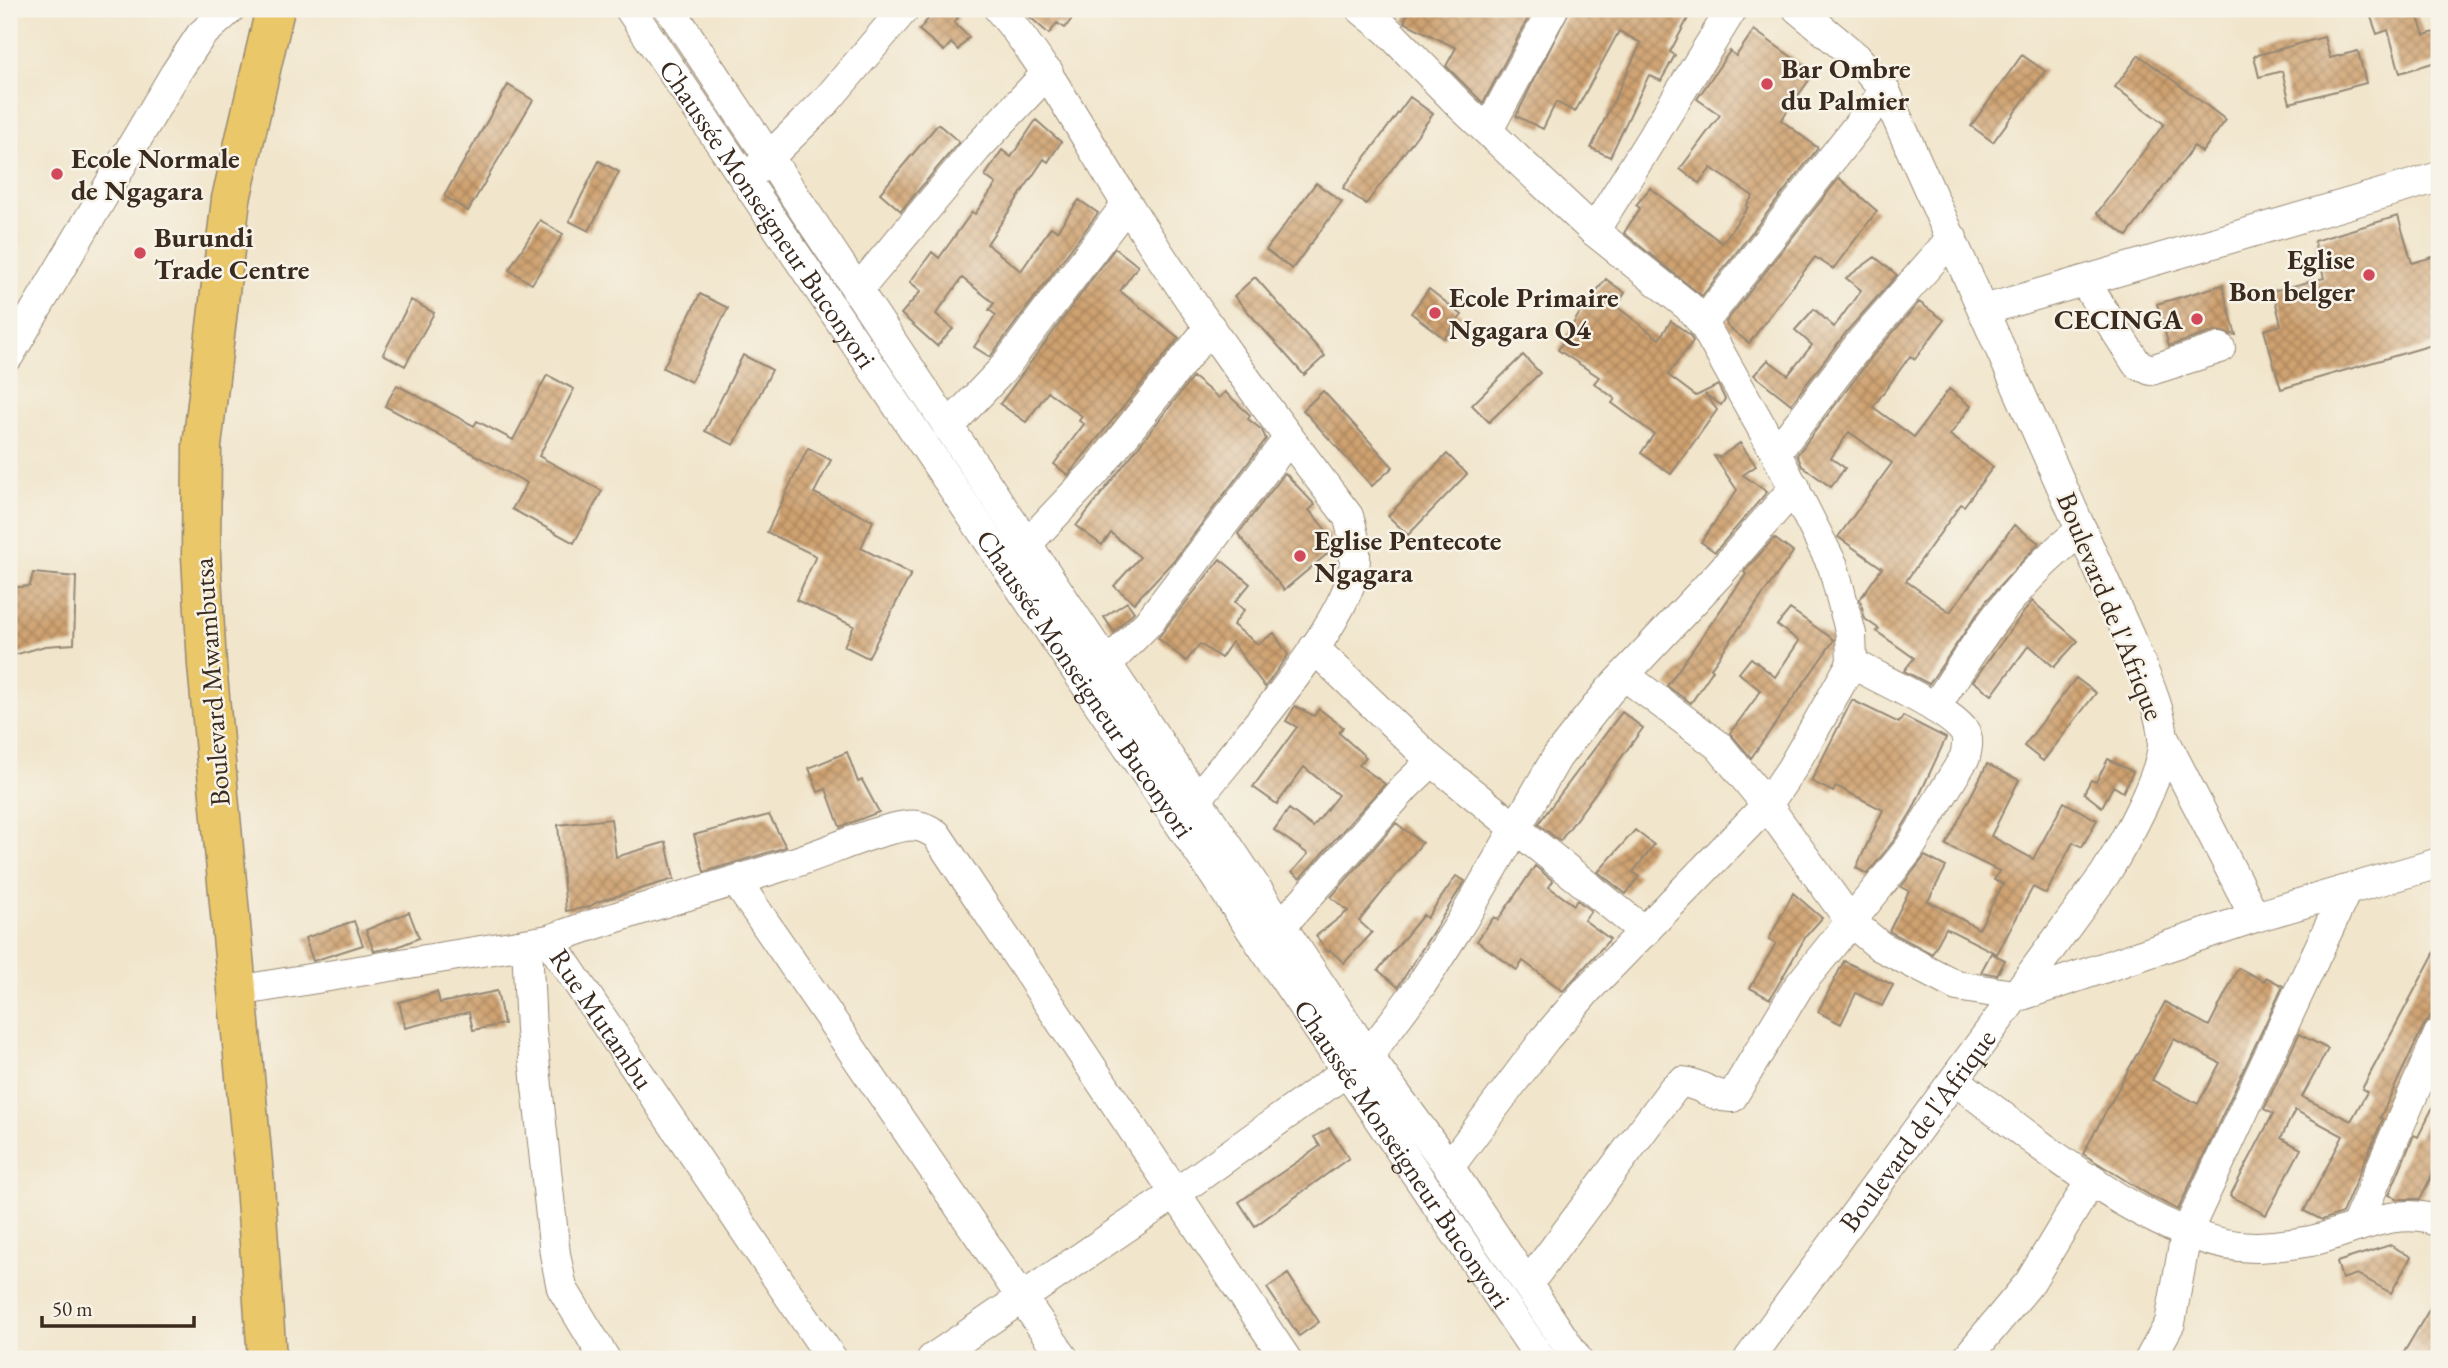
<svg xmlns="http://www.w3.org/2000/svg" width="2448" height="1368" viewBox="0 0 2448 1368" font-family="'EB Garamond',serif">
<style>
.building{fill:url(#building-cross-hatch);fill-rule:evenodd}
.lines{fill:none;stroke-linecap:round;stroke-linejoin:round}
.minor-casing{stroke:#968874;stroke-width:32}
.highway-casing{stroke:#968874;stroke-width:41}
.minor{stroke:#fff;stroke-width:30}
.highway{stroke:#eac769;stroke-width:38}
.poi-dot{fill:#d1495b;stroke:#f7f3e8;stroke-width:2.5}
.labels{text-anchor:middle;dominant-baseline:central;stroke-width:5;stroke-linejoin:round;paint-order:stroke}
.poi-label{font-size:28px;font-weight:bold;fill:#3b2a1e;stroke:#f7f3e8;text-anchor:start}
.street-label{font-size:28px;fill:#3b2a1e;stroke:#f7f3e8}
</style>
<defs>
<pattern id="building-cross-hatch" width="8" height="8" patternUnits="userSpaceOnUse" patternTransform="scale(1.75)"><rect width="8" height="8" fill="#cfa271"/><path d="M0 0l8 8M0 8l8-8" fill="none" stroke="#a9845c"/></pattern>
</defs>
<rect width="100%" height="100%" fill="#f7f3e8"/>
<filter id="ink" filterUnits="userSpaceOnUse"><feTurbulence type="fractalNoise" baseFrequency=".0143" numOctaves="2"/><feDisplacementMap in="SourceGraphic" scale="14" xChannelSelector="R" yChannelSelector="G"/><feConvolveMatrix kernelMatrix="1 2 1 2 8 2 1 2 1" color-interpolation-filters="sRGB"/></filter>
<filter id="wash" filterUnits="userSpaceOnUse"><feTurbulence type="fractalNoise" baseFrequency=".00686" numOctaves="4" result="noise"/><feDisplacementMap in="SourceGraphic" scale="28" xChannelSelector="R" yChannelSelector="G"/><feGaussianBlur stdDeviation="1.57" result="paint"/><feColorMatrix in="noise" values="0 0 0 0 0 0 0 0 0 0 0 0 0 0 0 0 0 1.4 0 .05"/><feComposite in="paint" operator="in"/></filter>
<g filter="url(#wash)">
<rect width="100%" height="100%" fill="#f1e5cb"/>
<g id="blocks">
<path class="building" d="M936 9H947L958 18 954 23 969 37 958 50 951 43 944 51 919 30Z
M1021 9H1079L1065 28 1057 23 1049 34Z
M1410 9H1533L1483 103 1446 66 1456 48 1404 22Z
M1570 9H1693L1670 52 1675 55 1661 81 1649 75 1610 157 1591 148 1641 43 1619 31 1575 112 1556 102 1543 129 1516 116Z
M2393 9H2415L2424 35 2439 31V61L2400 73 2388 30 2377 34 2371 17Z
M1754 30 1814 73 1781 120 1818 148 1702 296 1624 233 1640 208 1636 205 1650 188 1722 243 1748 207 1746 206 1753 196 1711 168 1699 183 1680 169 1720 115 1697 99 1730 51 1736 56Z
M2324 37 2330 58 2358 51 2366 83 2290 103 2282 71 2259 77 2254 56Z
M2022 55 2045 71 1993 142 1971 126Z
M2139 55 2226 120 2202 152 2194 146 2127 236 2097 213 2164 124 2115 87Z
M508 85 533 100 468 211 444 196Z
M1410 97 1433 114 1366 204 1343 188Z
M1036 120 1061 142 1048 162 1044 159 987 244 1021 271 1051 227 1057 231 1079 200 1098 213 990 357 974 347 996 315 989 310 994 303 962 278 936 314 953 329 937 346 901 314 921 291 910 282 932 252 939 258 972 212 975 214 996 184 985 176 1002 150 1011 157Z
M938 124 959 142 901 211 880 193Z
M599 161 619 172 589 231 569 221Z
M1839 178 1877 211 1833 269 1815 257 1749 343 1727 326 1726 322Z
M1316 183 1342 202 1292 269 1266 250Z
M2398 216 2412 263 2439 255V343L2281 389 2264 330 2281 325 2273 291 2324 278 2314 241Z
M540 220 563 234 532 284 509 270Z
M1115 248 1138 266 1120 291 1179 338 1068 475 1054 464 1084 424 1079 421 1082 416 1048 392 1026 422 1000 404Z
M1875 257 1897 275 1848 330 1791 404 1754 375 1768 360 1788 375 1812 345 1795 330 1814 309 1834 327 1861 290 1846 278Z
M1255 277 1325 356 1304 375 1234 296Z
M1606 279 1625 293 1616 306 1659 339 1671 321 1690 335 1693 341 1668 375 1696 396 1718 385 1725 399 1721 405 1705 394 1717 410 1671 474 1641 453 1654 434 1612 403 1615 399 1594 383 1599 377 1558 350 1579 314Z
M2222 285 2236 335 2215 331 2169 346 2157 304Z
M1429 289 1462 315 1444 338 1411 313Z
M700 294 728 308 691 382 663 368Z
M411 300 434 313 405 366 383 354Z
M1919 302 1944 320 1915 359 1910 356 1873 407 1914 437 1949 389 1971 406 1950 435 1993 467 1964 506 1961 504 1906 581 1950 612 2014 525 2039 543 1986 601 1929 684 1904 671 1914 658 1876 631 1879 629 1865 619 1860 599 1882 568 1838 537 1892 463 1849 432 1831 458 1845 468 1831 487 1802 466 1797 455 1875 353Z
M743 355 772 370 734 445 705 431Z
M1523 355 1540 373 1489 422 1472 405Z
M547 375 574 389 539 456 602 491 574 543 512 509 527 483 385 406 397 385 474 426 477 421 513 440Z
M1193 377 1219 398 1225 392 1250 415 1248 419 1262 430 1266 439 1175 559 1134 603 1114 586 1140 557 1111 533 1102 545 1076 526Z
M1323 391 1393 467 1372 486 1303 410Z
M1740 443 1756 466 1743 475 1767 492 1715 552 1701 542 1737 490 1714 456 1720 457Z
M808 448 831 460 814 493 873 521 861 548 911 574 868 658 844 646 854 626 796 600 816 556 767 532Z
M1447 454 1467 474 1408 535 1388 516Z
M1285 473 1315 505 1309 510 1332 537 1327 541 1333 549 1284 590 1238 534Z
M1774 538 1793 552 1711 668 1713 670 1691 703 1667 686 1746 574 1744 572Z
M1220 559 1250 584 1235 602 1244 610 1233 625 1258 644 1274 633 1288 655 1265 687 1232 642 1221 658 1200 644 1186 661 1158 638Z
M33 573 76 577 74 644 45 646 11 656 9 588 30 586Z
M2032 601 2078 641 2054 667 2029 645 1992 695 1973 681Z
M1127 602 1134 612 1114 632 1104 617Z
M1790 609 1834 640 1751 758 1730 733 1761 691 1739 673 1751 658 1775 677 1799 641 1777 625Z
M2076 678 2096 693 2043 761 2024 746Z
M1852 700 1899 723 1903 716 1946 738 1913 809 1895 839 1867 874 1856 868 1883 810 1836 786 1833 792 1811 781Z
M1295 706 1314 716 1319 709 1343 727 1339 733 1366 757 1359 765 1385 784 1300 878 1292 872 1308 854 1274 830 1289 809 1313 827 1338 795 1304 767 1277 804 1253 787 1297 727 1286 721Z
M1622 712 1643 728 1560 841 1538 824Z
M847 752 858 782 862 780 879 812 840 827 826 789 818 792 809 768Z
M2108 759 2133 772 2123 792 2113 786 2102 807 2084 793 2091 780 2096 782Z
M1987 764 2019 780 1991 836 2033 859 2064 802 2097 820 2082 847 2073 842 2046 894 2033 887 1997 954 1946 928 1932 954 1889 931 1909 891 1901 887 1925 856 1946 867 1928 901 1979 929 2003 884 1994 880 1999 871 1946 845Z
M769 815 786 847 704 872 694 835Z
M611 819 616 857 666 842 674 879 597 902 589 907 566 911 558 825Z
M1396 823 1422 843 1359 921 1372 933 1344 963 1330 950 1328 952 1316 936 1348 911 1331 897Z
M1635 830 1654 845 1633 872 1639 876 1626 894 1598 872Z
M1535 866 1553 881 1549 887 1574 905 1577 900 1591 911 1584 920 1610 939 1563 991 1523 961 1517 970 1477 941 1494 917 1498 920Z
M1456 876 1465 881 1398 987 1378 970 1423 915 1427 918Z
M1793 893 1822 918 1806 936 1770 999 1750 988 1776 943 1769 939Z
M409 912 419 938 397 947 374 951 366 930Z
M354 921 363 945 313 961 305 938Z
M2439 944V1004L2423 1027 2380 1118 2383 1119 2342 1213 2322 1220 2304 1211 2343 1136 2295 1110 2281 1138 2301 1149 2266 1215 2230 1196 2273 1114 2264 1109 2299 1034 2328 1049 2302 1097 2351 1121 2367 1092 2362 1089Z
M1991 953 2005 960 1997 975 1981 972Z
M1844 961 1893 985 1882 1006 1856 993 1841 1024 1818 1012Z
M2238 968 2264 981 2266 977 2283 986 2178 1210 2149 1195 2083 1154 2165 1002 2209 1026ZM2174 1039 2220 1063 2198 1104 2152 1080Z
M497 991 504 1024 473 1030 469 1012 405 1028 399 1002 437 992 440 1003Z
M2439 1095V1161L2420 1199H2398L2389 1195 2414 1135 2418 1137Z
M1329 1128 1349 1158 1255 1226 1239 1202 1320 1146 1314 1137Z
M2390 1245 2411 1257 2391 1293 2357 1274 2342 1279 2337 1262Z
M1288 1274 1319 1322 1299 1336 1267 1288Z
M2439 1293V1359H2400Z"/>
</g>
</g>
<g filter="url(#ink)">
<use href="#blocks" fill-opacity="0" stroke="#968874" stroke-width="2"/>
<g class="lines">
<g class="minor-casing">
<g id="minor">
<path id="s1" d="M630 9C933 459 1238 908 1541 1359"/>
<path d="M670 9 1368 1056 1449 1167 1577 1359"/>
<path d="M999 9C1050 69 1085 138 1127 204 1195 312 1271 415 1348 516 1354 534 1357 550 1354 569 1342 631 1239 745 1198 798"/>
<path d="M1361 9 1387 30 1462 107 1594 231 1688 306 1703 323"/>
<path d="M1488 130 1553 9"/>
<path d="M755 171 826 101 904 9"/>
<path d="M1594 231 1732 9"/>
<path d="M2084 281 2137 364 2151 370 2220 348"/>
<path d="M857 291 976 149 1048 72"/>
<path d="M1984 310 2439 177"/>
<path d="M9 355 175 74 201 35 230 9"/>
<path d="M948 427 1002 370 1127 204"/>
<path d="M1776 453 1703 323 1885 91"/>
<path d="M1026 545 1096 471 1210 327"/>
<path d="M1314 648 1432 761 1645 932"/>
<path d="M1107 664 1148 623 1289 438"/>
<path d="M1624 675 1719 746 1767 805 1851 922 1880 946 1957 986 2019 996 2255 917 2439 863"/>
<path d="M1935 708C1978 639 2016 580 2082 530"/>
<path d="M2164 739 2255 917"/>
<path d="M736 881 1064 1359"/>
<path d="M1282 925 1406 786 1432 761"/>
<path d="M549 940C628 911 708 890 789 864 827 853 867 832 906 826 918 824 926 828 936 834L1286 1359"/>
<path d="M527 944 531 1030 555 1254 562 1288 605 1359"/>
<path id="s2" d="M237 991 549 940 832 1359"/>
<path d="M1956 1081C2032 1138 2162 1250 2258 1247 2275 1246 2294 1244 2311 1241 2351 1232 2398 1204 2439 1222"/>
<path d="M1449 1167 1545 1039 1588 989 1767 805 1792 768 1852 663 1851 634 1833 566 1776 453 1861 342 1952 238"/>
<path d="M2356 1226 2439 1034"/>
<path d="M1528 1284 1674 1088 1682 1082C1700 1083 1714 1098 1732 1097L1798 987 1909 849 1965 757C1967 748 1969 738 1964 731 1947 708 1879 679 1852 663"/>
<path d="M932 1359 1176 1193 1368 1056 1421 985 1462 921 1557 757 1609 691 1720 573 1795 487"/>
<path id="s3" d="M1749 1359 2105 874C2123 845 2166 770 2163 737 2160 707 2145 677 2135 650L1885 91 1856 57 1798 9"/>
<path d="M1966 1359 2030 1282 2092 1179"/>
<path d="M2150 1359 2170 1323 2186 1234 2346 891"/>
</g>
</g>
<g class="highway-casing">
<path id="highway" d="M267 1359 255 1185 207 665 201 556 202 446 231 199 275 9"/>
</g>
<use href="#minor" class="minor"/>
<use href="#highway" class="highway"/>
</g>
</g>
<g class="poi-dot">
<circle cx="1767" cy="84" r="7"/>
<circle cx="57" cy="174" r="7"/>
<circle cx="140" cy="253" r="7"/>
<circle cx="2369" cy="275" r="7"/>
<circle cx="1435" cy="313" r="7"/>
<circle cx="2197" cy="319" r="7"/>
<circle cx="1300" cy="556" r="7"/>
</g>
<g class="labels">
<g class="poi-label">
<text x="1781" y="68">Bar Ombre<tspan x="1781" dy="32">du Palmier</tspan></text>
<text x="71" y="158">Ecole Normale<tspan x="71" dy="32">de Ngagara</tspan></text>
<text x="154" y="237">Burundi<tspan x="154" dy="32">Trade Centre</tspan></text>
<text x="2355" y="259" text-anchor="end">Eglise<tspan x="2355" dy="32">Bon belger</tspan></text>
<text x="1449" y="297">Ecole Primaire<tspan x="1449" dy="32">Ngagara Q4</tspan></text>
<text x="2183" y="319" text-anchor="end">CECINGA</text>
<text x="1314" y="540">Eglise Pentecote<tspan x="1314" dy="32">Ngagara</tspan></text>
</g>
<g class="street-label">
<text stroke="none"><textPath href="#s1" startOffset="247">Chaussée Monseigneur Buconyori</textPath></text>
<text transform="translate(2111 606) rotate(68)">Boulevard de l'Afrique</text>
<text transform="translate(211 682) rotate(-94)">Boulevard Mwambutsa</text>
<text stroke="none"><textPath href="#s1" startOffset="814">Chaussée Monseigneur Buconyori</textPath></text>
<text stroke="none"><textPath href="#s2" startOffset="411">Rue Mutambu</textPath></text>
<text stroke="none"><textPath href="#s3" startOffset="284">Boulevard de l'Afrique</textPath></text>
<text stroke="none"><textPath href="#s1" startOffset="1381">Chaussée Monseigneur Buconyori</textPath></text>
</g>
</g>
<rect width="2448" height="1368" fill="none" stroke="#f7f3e8" stroke-width="35"/>
<path d="M42 1316v10h152v-10" fill="none" stroke="#3b2a1e" stroke-width="3.5"/>
<text x="52" y="1316" font-size="21" fill="#3b2a1e" stroke="#f7f3e8" stroke-width="5" paint-order="stroke">50 m</text>
</svg>
